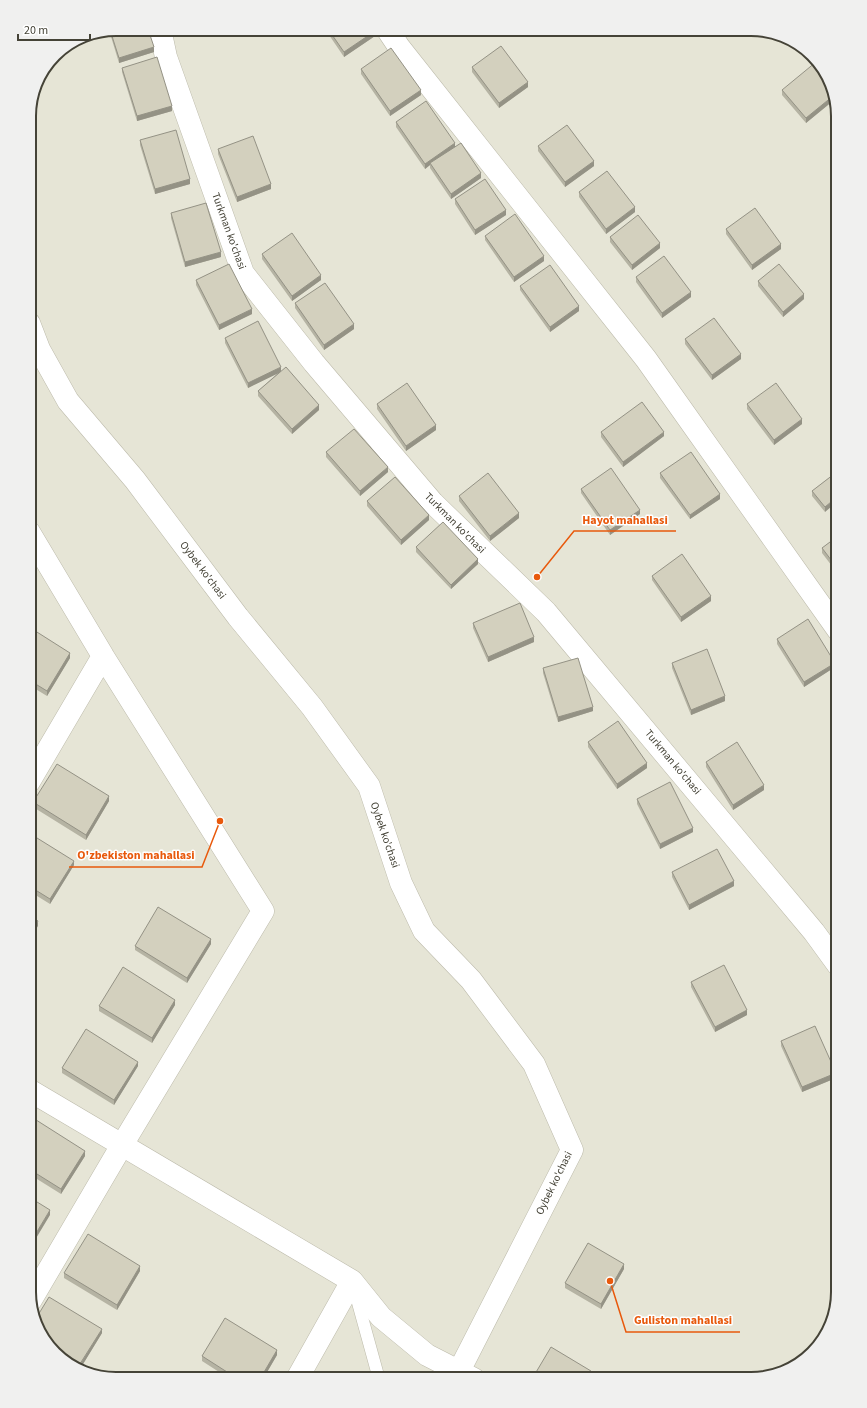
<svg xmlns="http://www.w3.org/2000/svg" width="867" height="1408" viewBox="0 0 867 1408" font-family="'Source Sans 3',sans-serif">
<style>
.residential{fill:#e6e5d6}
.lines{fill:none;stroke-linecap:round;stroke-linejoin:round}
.lane-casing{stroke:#bdbbab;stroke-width:13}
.street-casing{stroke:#bdbbab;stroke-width:23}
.lane{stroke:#fff;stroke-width:12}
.street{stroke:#fff;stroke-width:22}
.wall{fill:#b5b3a3}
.shaded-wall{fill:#949285}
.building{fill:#d3d0be;stroke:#949285}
.labels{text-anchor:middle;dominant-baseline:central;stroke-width:3;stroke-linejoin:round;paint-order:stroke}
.street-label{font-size:11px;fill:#454337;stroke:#fff}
.rim{fill:none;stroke:#454337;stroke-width:2}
.leader{fill:none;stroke:#e8590c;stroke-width:1.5}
.callout-dot{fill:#e8590c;stroke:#fff;stroke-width:1.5}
.callout-label{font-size:12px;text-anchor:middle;font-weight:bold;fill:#e8590c;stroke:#fff;stroke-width:3;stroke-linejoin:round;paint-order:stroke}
</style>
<rect width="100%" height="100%" fill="#f2f2e8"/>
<path class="residential" d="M116 29H757L800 44 829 77 838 116V1293L826 1336 790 1370 751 1379H110L68 1365 38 1331 29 1292V110L36 82 55 54 83 36Z"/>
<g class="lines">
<g class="lane-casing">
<path id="lane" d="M355 1292 379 1379"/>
</g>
<g class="street-casing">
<path id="street" d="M160 29 166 57 243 273 314 363 433 503 546 612 814 932 838 965
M387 29 399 47 646 359 838 630
M29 323 39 349 68 401 135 480 238 617 312 707 369 786 401 883 424 931 471 980 534 1064 572 1150 455 1379
M29 532 103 656 263 911 122 1145 31 1300
M29 782 103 656
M29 1090 352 1281 381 1317 427 1355 474 1379
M297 1379 352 1281"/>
</g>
<use href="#lane" class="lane"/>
<use href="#street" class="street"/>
</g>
<path class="wall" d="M116 29 154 52 119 63 109 30Z
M325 29H373L375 36 344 57Z
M472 67 528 87 499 108 472 72Z
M122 68 172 111 137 121 122 72Z
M361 69 421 95 390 116 361 74Z
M829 77 834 100 806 123 782 95V90Z
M396 122 455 146 481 178 451 199 430 168V165L425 169 396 127Z
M140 140 190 184 155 194 140 145Z
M538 146 594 166 565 187 538 151Z
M218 149 271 189 237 202 218 154Z
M579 192 635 212 606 234 579 197Z
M455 199 506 215 475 235 455 204Z
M171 213 221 257 185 267 171 218Z
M726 229 781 249 752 270 726 234Z
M485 236 544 261 514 282 485 240Z
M610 237 660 248 632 270 610 242Z
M262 254 321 280 292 301 262 259Z
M636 277 691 297 662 318 636 282Z
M196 280 252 314 219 330 196 285Z
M758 281 804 299 783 317 758 286Z
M520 286 579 311 550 332 520 290Z
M295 303 354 329 324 350 295 308Z
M225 338 281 371 319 410 292 434 258 396V391L279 372 248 388 225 343Z
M685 339 741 359 712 380 685 344Z
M377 404 436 430 406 451 377 409Z
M747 404 802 424 774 445 747 409Z
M601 432 664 436 623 467 601 437Z
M326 452 388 472 360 496 326 457Z
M838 471 825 512 812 496V491Z
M660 473 720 499 690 519 660 478Z
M581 489 640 514 610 535 581 493Z
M459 496 519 518 490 541 459 501Z
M367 501 429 520 401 545 367 506Z
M838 536V574L822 553V548Z
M416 547 478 564 451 589 416 552Z
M652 576 711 601 681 622 652 580Z
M473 623 534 642 488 662 473 628Z
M29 627 70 658 47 696 29 685Z
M777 639 835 667 804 687 777 644Z
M672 663 725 701 691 715 672 668Z
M543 668 593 711 558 722 543 673Z
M588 742 647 768 617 789 588 747Z
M706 762 764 790 733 810 706 767Z
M637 799 693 832 660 849 637 804Z
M109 801 86 840 33 807V802Z
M29 833 74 865 50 904 29 891Z
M672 872 734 886 689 910 672 877Z
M211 944 187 983 135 950V946Z
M691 982 747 1015 715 1032 691 987Z
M175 1005 152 1043 99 1011V1006Z
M781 1041 836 1078 802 1092 781 1046Z
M138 1066 114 1105 62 1073V1068Z
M29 1125 85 1156 61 1194 29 1174Z
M624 1269 601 1309 565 1288V1283Z
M140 1271 117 1310 64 1278V1273Z
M38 1331 102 1333 80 1369 68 1365Z
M277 1355 263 1379H230L202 1361V1356Z"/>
<path class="shaded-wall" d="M375 31V36L344 57V52Z
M154 47V52L119 63V58Z
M528 82V87L499 108V103Z
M421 90V95L390 116V111Z
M833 96 834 100 806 123V118Z
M172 106V111L137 121V116Z
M455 143V148L430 163V165L425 169V164Z
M594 161V166L565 187V182Z
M481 173V178L451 199V194Z
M190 179V184L155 194V189Z
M271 184V189L237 202V197Z
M635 207V212L606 234V229Z
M506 210V215L475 235V230Z
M660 243V248L632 270V265Z
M781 244V249L752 270V265Z
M221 252V257L185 267V262Z
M544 256V261L514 282V277Z
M321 275V280L292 301V296Z
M691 292V297L662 318V313Z
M804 294V299L783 317V312Z
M579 306V311L550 332V327Z
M252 309V314L219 330V325Z
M354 324V329L324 350V345Z
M741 354V359L712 380V375Z
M281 367V372L248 388V383Z
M319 405V410L292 434V429Z
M802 419V424L774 445V440Z
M436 425V430L406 451V446Z
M664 432V436L623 467V462Z
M388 467V472L360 496V491Z
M720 494V499L690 519V515Z
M838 496V501L825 512V507Z
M640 510V514L610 535V530Z
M519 513V518L490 541V536Z
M429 515V520L401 545V540Z
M478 559V564L451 589V585Z
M711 596V601L681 622V617Z
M534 637V642L488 662V657Z
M70 653V658L47 696V691Z
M835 663V667L804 687V682Z
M725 696V701L691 715V710Z
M593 707V711L558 722V717Z
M647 763V768L617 789V784Z
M764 785V790L733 810V805Z
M109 796V801L86 840V835Z
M693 828V832L660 849V844Z
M74 861V865L50 904V899Z
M734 881V886L689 910V905Z
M38 921V926L29 941V936Z
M211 939V944L187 983V978Z
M175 1000V1005L152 1043V1038Z
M747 1010V1015L715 1032V1027Z
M138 1062V1066L114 1105V1100Z
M836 1073V1078L802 1092V1087Z
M85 1151V1156L61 1194V1189Z
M50 1210V1215L29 1250V1245Z
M624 1264V1269L601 1309V1304Z
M140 1266V1271L117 1310V1305Z
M102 1329V1333L80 1369 78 1368Z
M277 1350V1355L263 1379H260Z
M591 1371V1375L589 1379H586Z"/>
<path class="building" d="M116 29H148L154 47 119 58 110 30Z
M328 29H373L375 31 344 52Z
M501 46 528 82 499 103 472 67Z
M391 48 421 90 390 111 361 69Z
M157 57 172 106 137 116 122 68Z
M816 62 829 77 833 96 806 118 782 90Z
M426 101 455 143 425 164 396 122Z
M567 125 594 161 565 182 538 146Z
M176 130 190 179 155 189 140 140Z
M253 136 271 184 237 197 218 149Z
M461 143 481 173 451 194 430 163Z
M607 171 635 207 606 229 579 192Z
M485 179 506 210 475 230 455 199Z
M206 203 221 252 185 262 171 213Z
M755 208 781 244 752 265 726 229Z
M515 214 544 256 514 277 485 236Z
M638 215 660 243 632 265 610 237Z
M292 233 321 275 292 296 262 254Z
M664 256 691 292 662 313 636 277Z
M229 264 252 309 219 325 196 280Z
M779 264 804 294 783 312 758 281Z
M550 265 579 306 550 327 520 286Z
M325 283 354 324 324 345 295 303Z
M714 318 741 354 712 375 685 339Z
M258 321 281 367 248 383 225 338Z
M286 367 319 405 292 429 258 391Z
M407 383 436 425 406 446 377 404Z
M776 383 802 419 774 440 747 404Z
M642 402 664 432 623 462 601 432Z
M354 429 388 467 360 491 326 452Z
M691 452 720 494 690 515 660 473Z
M611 468 640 510 610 530 581 489Z
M838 471V496L825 507 812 491Z
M488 473 519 513 490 536 459 496Z
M395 477 429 515 401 540 367 501Z
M443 522 478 559 451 585 416 547Z
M838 536V569L822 548Z
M682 554 711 596 681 617 652 576Z
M520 603 534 637 488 657 473 623Z
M808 619 835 663 804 682 777 639Z
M29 627 70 653 47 691 29 680Z
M707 649 725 696 691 710 672 663Z
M578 658 593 707 558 717 543 668Z
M618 721 647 763 617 784 588 742Z
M737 742 764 785 733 805 706 762Z
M57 764 109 796 86 835 33 802Z
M670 782 693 828 660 844 637 799Z
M29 833 74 861 50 899 29 886Z
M717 849 734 881 689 905 672 872Z
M158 907 211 939 187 978 135 946Z
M29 915 38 921 29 936Z
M724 965 747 1010 715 1027 691 982Z
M123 967 175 1000 152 1038 99 1006Z
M815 1026 836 1073 802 1087 781 1041Z
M86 1029 138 1062 114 1100 62 1068Z
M33 1118 85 1151 61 1189 29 1169V1125Z
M29 1197 50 1210 29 1245Z
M88 1234 140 1266 117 1305 64 1273Z
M588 1243 624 1264 601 1304 565 1283Z
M49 1297 102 1329 78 1367 60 1356 38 1331 35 1320Z
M225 1318 277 1350 260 1379H238L202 1356Z
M551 1347 591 1371 586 1379H532Z"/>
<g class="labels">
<g class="street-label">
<text transform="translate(229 231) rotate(70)">Turkman ko'chasi</text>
<text transform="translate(455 523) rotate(45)">Turkman ko'chasi</text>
<text transform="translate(203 570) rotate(53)">Oybek ko'chasi</text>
<text transform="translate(673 762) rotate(50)">Turkman ko'chasi</text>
<text transform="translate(385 835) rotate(71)">Oybek ko'chasi</text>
<text transform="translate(554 1183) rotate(-64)">Oybek ko'chasi</text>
</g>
</g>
<path d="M0 0H867V1408H0ZM116 36H751A80 80 0 0 1 831 116V1292A80 80 0 0 1 751 1372H116A80 80 0 0 1 36 1292V116A80 80 0 0 1 116 36Z" fill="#f0f0ef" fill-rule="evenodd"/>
<path class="rim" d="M116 36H751A80 80 0 0 1 831 116V1292A80 80 0 0 1 751 1372H116A80 80 0 0 1 36 1292V116A80 80 0 0 1 116 36Z"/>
<path class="leader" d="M537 577L574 531H676M220 821L202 867H69M610 1281L626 1332H740"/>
<g class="callout-dot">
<circle cx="537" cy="577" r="4"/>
<circle cx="220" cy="821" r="4"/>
<circle cx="610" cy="1281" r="4"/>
</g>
<g class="callout-label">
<text x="625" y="524">Hayot mahallasi</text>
<text x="136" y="859">O'zbekiston mahallasi</text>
<text x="683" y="1324">Guliston mahallasi</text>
</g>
<path d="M18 34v6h72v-6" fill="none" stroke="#454337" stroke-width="2"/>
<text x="24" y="34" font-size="12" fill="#454337" stroke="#ffffff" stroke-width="3" paint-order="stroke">20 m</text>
</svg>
